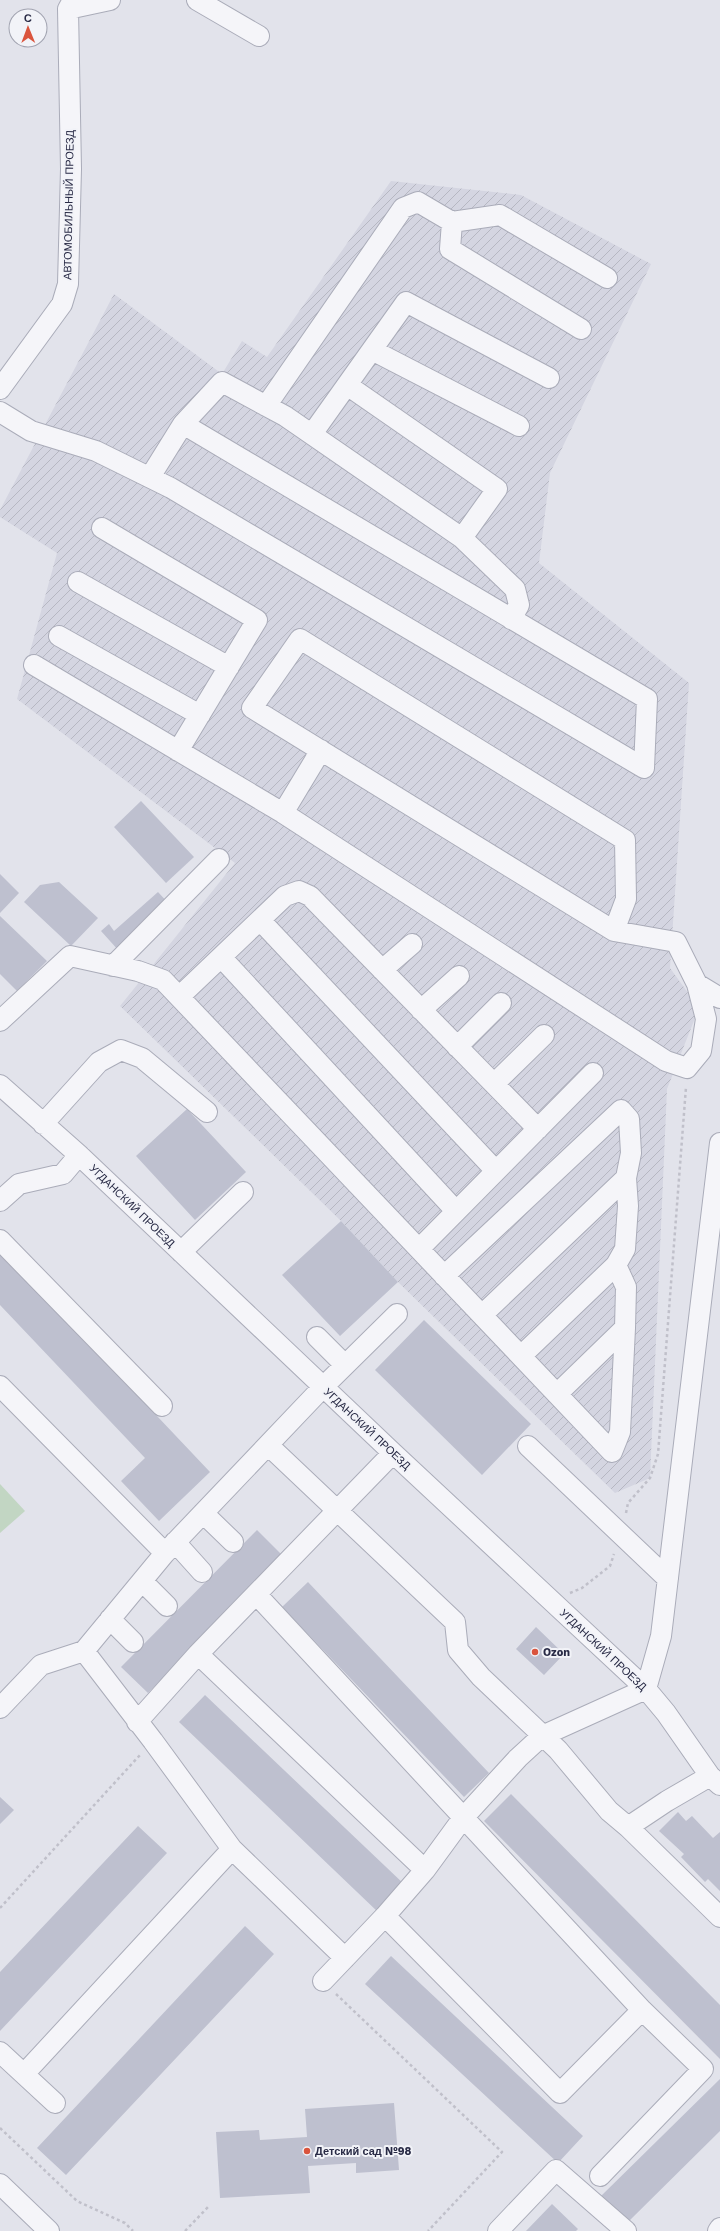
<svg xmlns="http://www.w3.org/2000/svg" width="720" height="2231" viewBox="0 0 720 2231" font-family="'Work Sans',sans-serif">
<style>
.industrial{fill:url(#industrial-furrows)}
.garden{fill:#c2d6c3}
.building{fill:#bec0cf}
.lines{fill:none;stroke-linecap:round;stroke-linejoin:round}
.minor-casing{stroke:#aaacb9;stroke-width:22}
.path{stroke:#c0c0ca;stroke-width:2.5;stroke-dasharray:3 3;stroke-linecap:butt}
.minor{stroke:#f5f5f9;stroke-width:20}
.poi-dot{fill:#da543d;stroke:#f2f3f8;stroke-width:1.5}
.labels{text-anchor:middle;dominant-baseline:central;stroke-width:4;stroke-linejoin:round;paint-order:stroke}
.street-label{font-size:11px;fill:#282a45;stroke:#f2f3f8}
.poi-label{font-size:11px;font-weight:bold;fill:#282a45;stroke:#f2f3f8;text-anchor:start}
</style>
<defs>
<pattern id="industrial-furrows" width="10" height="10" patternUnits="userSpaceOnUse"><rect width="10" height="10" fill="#d4d5e1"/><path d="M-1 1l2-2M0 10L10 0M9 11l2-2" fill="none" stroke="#b6b7c2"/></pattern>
</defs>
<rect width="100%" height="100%" fill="#e2e3eb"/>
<path class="industrial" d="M391 181 521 195 651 264 550 473 539 563 689 683 670 968 699 1008 667 1089 650 1478 615 1493 398 1282 341 1221 120 1006 235 863 17 699 57 553 0 517V510L114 294 222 374 242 341 267 357Z"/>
<path class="garden" d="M0 1484 25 1511 0 1533Z"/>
<path class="building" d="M141 801 194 857 166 883 114 827Z
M0 874 19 893 0 913Z
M59 882 98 918 71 946 24 902 40 885Z
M158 892 170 905 119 951 101 931 109 924 114 931Z
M0 916 47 961 17 991 0 974Z
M187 1109 246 1172 195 1220 136 1156Z
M341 1221 398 1282 340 1336 282 1275Z
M0 1250 210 1472 159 1521 121 1481 145 1458 0 1305Z
M424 1320 531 1424 482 1475 375 1370Z
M257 1530 283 1556 148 1693 121 1667Z
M308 1582 489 1773 464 1797 282 1607Z
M536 1627 564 1654 544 1675 516 1649Z
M205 1695 405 1885 379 1913 179 1722Z
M511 1794 720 2005V2059L484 1821Z
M0 1797 14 1810 0 1824Z
M678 1812 686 1821 692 1816 713 1838 720 1832V1891L708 1879 705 1882 681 1857 684 1854 659 1831Z
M138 1826 167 1853 0 2031V1972Z
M245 1926 274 1954 66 2175 37 2148Z
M391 1956 583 2136 558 2163 365 1984Z
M720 2079V2131L627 2223 601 2196Z
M394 2103 399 2170 356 2173V2163L308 2166 310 2193 220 2198 216 2132 259 2130 260 2140 307 2137 305 2109Z
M552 2204 578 2229 576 2231H526Z"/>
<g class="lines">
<g class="minor-casing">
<path id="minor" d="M197 0 259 36
M68 9 110 0
M452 222 450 249 581 329
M372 350 519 426
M347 385 497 489 462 538
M0 389 62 304 68 284 71 169 68 9 73 0
M266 406 403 208 418 202 452 222 500 215 607 278
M0 412 31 431 96 451 171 488 644 768 647 699 183 424 150 477
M183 424 222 382 285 416 462 538 515 589 519 605 511 619
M312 434 406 302 549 378
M102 528 257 620 178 751
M78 582 229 667
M59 636 200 715
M34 665 283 813 321 750
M283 813 666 1061 687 1068 701 1051 706 1019 697 984
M260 920 496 1171
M614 931 626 899 625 840 300 639 252 708 614 931 676 942 697 984 720 998
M221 957 456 1211
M113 966 219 859
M382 970 412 944
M179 997 285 896 299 891 310 896 538 1129
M421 1010 459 976
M0 1021 70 956 138 971 163 980 612 1452 620 1432 625 1328
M457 1047 501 1003
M494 1084 544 1035
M0 1085 79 1155 393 1453 646 1689 666 1713 710 1776 720 1785
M43 1124 99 1062 121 1050 142 1058 207 1112
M0 1201 19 1184 63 1174 79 1155
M0 1240 162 1406
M419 1249 593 1073
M181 1252 243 1192
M444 1276 621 1110 629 1119 631 1153 626 1178 482 1315
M397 1314 323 1387 165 1553 84 1651 153 1741 232 1849 345 1958 385 1916 425 1870 463 1818 518 1758 542 1736 646 1689 661 1636 720 1143
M317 1337 345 1365
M521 1356 616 1265 625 1249 628 1206 626 1178
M0 1386 165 1553
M557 1394 625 1328 626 1287 616 1265
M268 1445 455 1622 458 1650 481 1677 558 1750 609 1811 628 1827 667 1801 710 1776
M528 1446 668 1579
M203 1513 233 1542
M175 1542 202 1572
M142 1581 167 1606
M256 1594 642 2010 560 2093 385 1916
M110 1619 133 1642
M198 1654 425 1870
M0 1708 41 1665 84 1651
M137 1722 198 1654 393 1453
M628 1827 720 1917
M323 1981 345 1958
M0 2052 55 2103
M24 2074 232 1849
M600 2176 703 2069 642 2010
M0 2184 49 2231
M498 2231 556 2170 626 2231
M718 2231 720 2228"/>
</g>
<path class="path" d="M626 1513 628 1503 650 1478 658 1454 686 1087
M570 1593 582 1588 610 1566 614 1554
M0 1908 140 1755
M336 1994 502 2152 428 2231
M0 2128 77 2201 125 2223 133 2231
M185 2231 209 2206"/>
<use href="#minor" class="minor"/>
</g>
<g class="poi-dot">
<circle cx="535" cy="1652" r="4"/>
<circle cx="307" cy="2151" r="4"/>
</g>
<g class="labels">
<g class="street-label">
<text transform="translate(69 205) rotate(-89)">АВТОМОБИЛЬНЫЙ ПРОЕЗД</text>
<text transform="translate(132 1206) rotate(44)">УГДАНСКИЙ ПРОЕЗД</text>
<text transform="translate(367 1429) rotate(43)">УГДАНСКИЙ ПРОЕЗД</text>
<text transform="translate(603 1650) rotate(43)">УГДАНСКИЙ ПРОЕЗД</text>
</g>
<g class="poi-label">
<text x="543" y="1652">Ozon</text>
<text x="315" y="2151">Детский сад №98</text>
</g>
</g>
<g transform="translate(28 28) rotate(359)"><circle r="19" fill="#f2f3f8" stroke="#a1a3b0"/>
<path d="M0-3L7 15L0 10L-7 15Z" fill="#da543d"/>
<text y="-6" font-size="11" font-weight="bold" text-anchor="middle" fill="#282a45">С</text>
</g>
</svg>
